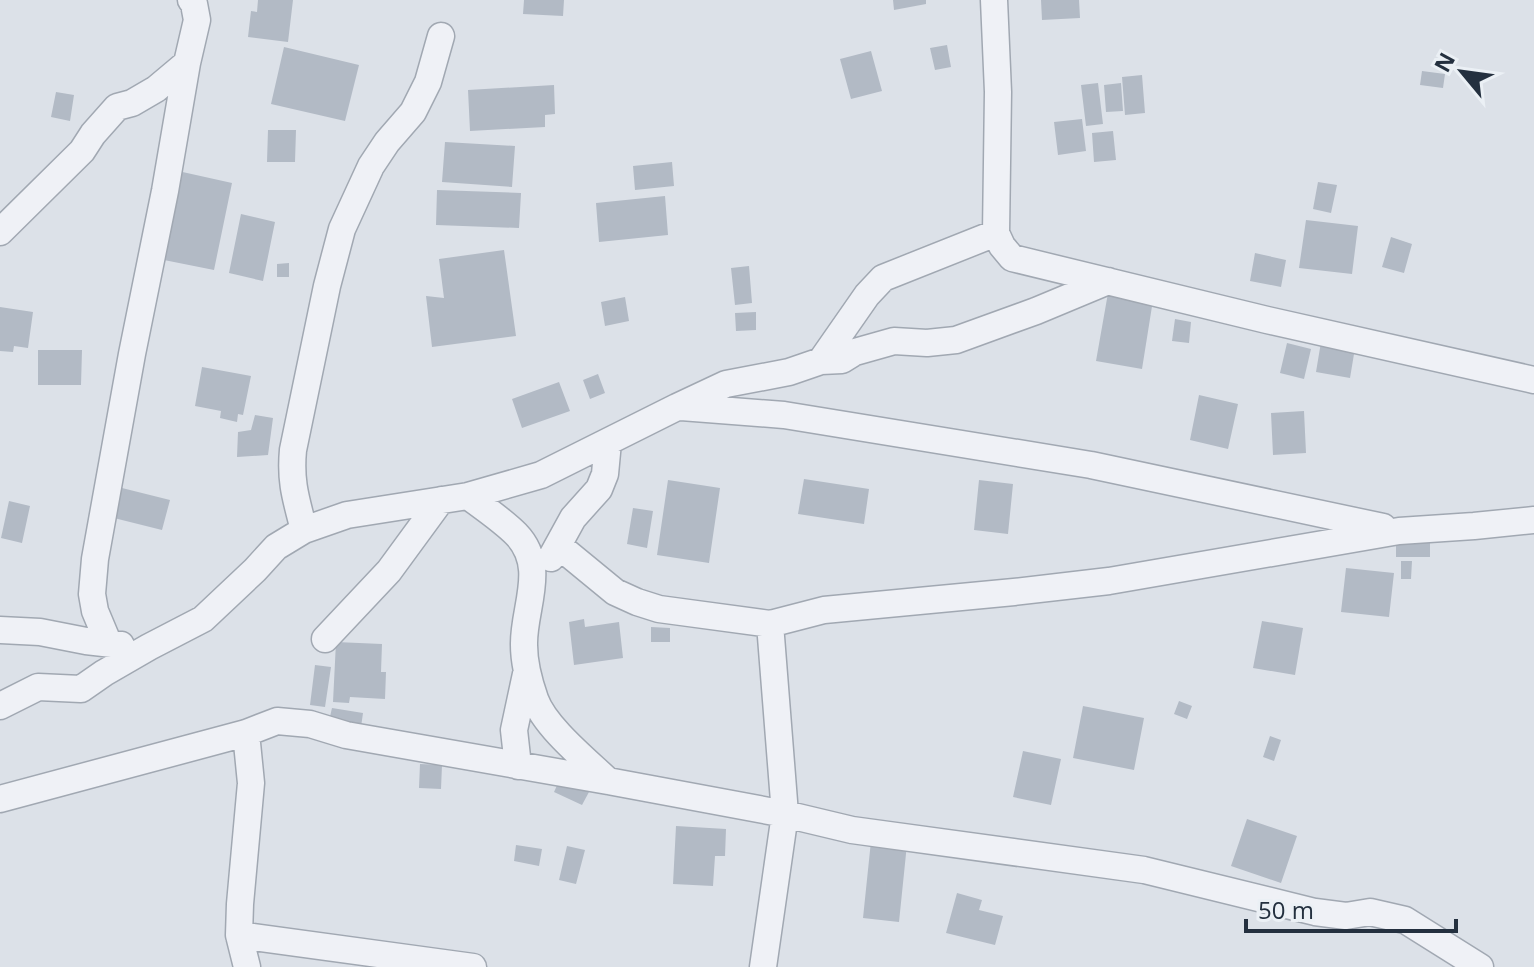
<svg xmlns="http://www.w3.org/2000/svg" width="1534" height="967" viewBox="0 0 1534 967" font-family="'Open Sans',sans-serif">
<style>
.building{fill:#b2bac5}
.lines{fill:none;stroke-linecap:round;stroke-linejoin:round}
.street-casing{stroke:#a1a8b2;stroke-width:29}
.street{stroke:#eff1f6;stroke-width:26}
</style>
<rect width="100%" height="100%" fill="#dce1e8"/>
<path class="building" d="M258 0H293L288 42 248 37 251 11 257 12Z
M524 0H564L563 16 523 14Z
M893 0H926V4L894 10Z
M1041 0H1079L1080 18 1042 20Z
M947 45 951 67 935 70 930 48Z
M284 47 359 65 345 121 271 104Z
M871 51 882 91 851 99 840 59Z
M1422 71 1445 74 1443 88 1420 85Z
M1142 75 1145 113 1125 115 1122 77Z
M1098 83 1103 124 1086 126 1081 85Z
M1121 83 1123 111 1106 112 1104 85Z
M554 85 555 114 545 115V127L470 131 468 90Z
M56 92 74 95 70 121 51 117Z
M1082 119 1086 151 1058 155 1054 122Z
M268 130H296L295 162H267Z
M1113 131 1116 160 1094 162 1092 133Z
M445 142 515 146 512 187 442 182Z
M672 162 674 186 635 190 633 166Z
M178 171 232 183 214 270 159 259Z
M1318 182 1337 185 1331 213 1313 209Z
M437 190 521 193 519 228 436 225Z
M665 196 668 235 599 242 596 203Z
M241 214 275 222 263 281 229 273Z
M1306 220 1358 226 1352 274 1299 268Z
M1391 237 1412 244 1404 273 1382 267Z
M504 250 516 336 432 347 426 296 444 298 439 259Z
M1255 253 1286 260 1281 287 1250 281Z
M289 263V277H277V264Z
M749 266 752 303 735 305 731 268Z
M1108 293 1153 300 1142 369 1096 361Z
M625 297 629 321 605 326 601 302Z
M0 307 33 312 28 348 14 346 13 352 0 351Z
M756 312V330L736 331 735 313Z
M1175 319 1191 322 1189 343 1172 341Z
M1321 342 1355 348 1350 378 1316 372Z
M1287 343 1311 349 1304 379 1280 373Z
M38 350H82L81 385H38Z
M202 367 251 376 243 415 238 414 237 422 220 418 221 411 195 406Z
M598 374 605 393 590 399 583 380Z
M559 382 570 411 522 428 512 399Z
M1199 395 1238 404 1228 449 1190 440Z
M1304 411 1306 453 1273 455 1271 413Z
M255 415 273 418 268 455 237 457 238 432 251 430Z
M804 479 869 489 864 524 798 514Z
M668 480 720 488 709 563 657 555Z
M979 480 1013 484 1008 534 974 530Z
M118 487 170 500 162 530 110 517Z
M9 501 30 506 22 543 1 538Z
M633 508 653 511 647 548 627 544Z
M1430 535V557H1396V536Z
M1401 561H1412L1411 579H1401Z
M1346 568 1394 573 1389 617 1341 612Z
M584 619 585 627 619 622 623 658 574 665 569 622Z
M1262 621 1303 628 1295 675 1253 668Z
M651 627 670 628V642H651Z
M336 642 382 644 381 672H386L385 699 350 697 349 703 333 702Z
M315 665 331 667 325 707 310 705Z
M1179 701 1192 706 1187 719 1174 714Z
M1083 706 1144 718 1134 770 1073 758Z
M332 708 363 713 361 727 329 721Z
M1270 736 1281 740 1274 761 1263 757Z
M1023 751 1061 759 1051 805 1013 797Z
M420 764 442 765 441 789 419 788Z
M560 779 589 792 582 805 554 792Z
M1247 819 1297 836 1281 883 1231 866Z
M676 826 726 829 725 856H715L713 886 673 884Z
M871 841 907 844 899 922 863 918Z
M516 845 542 849 539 866 514 861Z
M567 846 585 850 576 884 559 880Z
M957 893 982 900 979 910 1003 916 995 945 946 933Z"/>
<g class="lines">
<g class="street-casing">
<path id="street" d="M994 0 998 92 996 233 1002 246 1012 258 1267 320 1534 380
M0 232 82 151 93 134 117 107 132 103 156 89 187 63
M821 361 867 295 883 278 996 233
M681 407 784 415 1091 465 1383 527
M468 496C484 508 502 520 516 534 548 567 523 608 524 645 524 663 529 682 535 699 545 727 586 760 608 781
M304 530C296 499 290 482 293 450L327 286 342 229 371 166 387 142 413 112 428 82 441 36
M559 546 615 592 637 602 659 609 770 624 824 610 1014 592 1109 581 1399 531 1474 526 1534 520
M551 558 573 518 599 489 605 474 608 442
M0 630 40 632 86 641 121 645
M325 639 389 571 441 500
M108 642 95 611 92 594 95 559 132 354 165 191 187 63 197 20 194 4 191 0
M0 706 38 687 81 689 104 673 149 647 203 619 255 570 276 547 304 530 347 515 468 496 541 475 677 407 726 384 789 372 821 361 842 360 855 352 894 341 927 343 956 340 1036 311 1108 281
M246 733 251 783 240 904 239 935 247 967
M518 766 514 730 526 674
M0 799 246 733 277 721 310 724 346 735 608 781 785 814 852 830 1144 870 1315 912 1346 916 1370 912 1405 920 1480 967
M239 935 473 967
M763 967 785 814 770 624"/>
</g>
<use href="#street" class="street"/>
</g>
<g transform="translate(1462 72) rotate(299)" stroke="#ebf0f5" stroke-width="6" paint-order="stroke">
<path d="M0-6L14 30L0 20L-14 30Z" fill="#24303f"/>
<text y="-12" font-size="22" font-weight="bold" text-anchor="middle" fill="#24303f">N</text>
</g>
<path d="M1246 919v12h210v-12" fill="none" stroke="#24303f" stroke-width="4"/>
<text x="1258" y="919" font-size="24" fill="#24303f" stroke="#ebf0f5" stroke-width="6" paint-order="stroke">50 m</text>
</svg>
